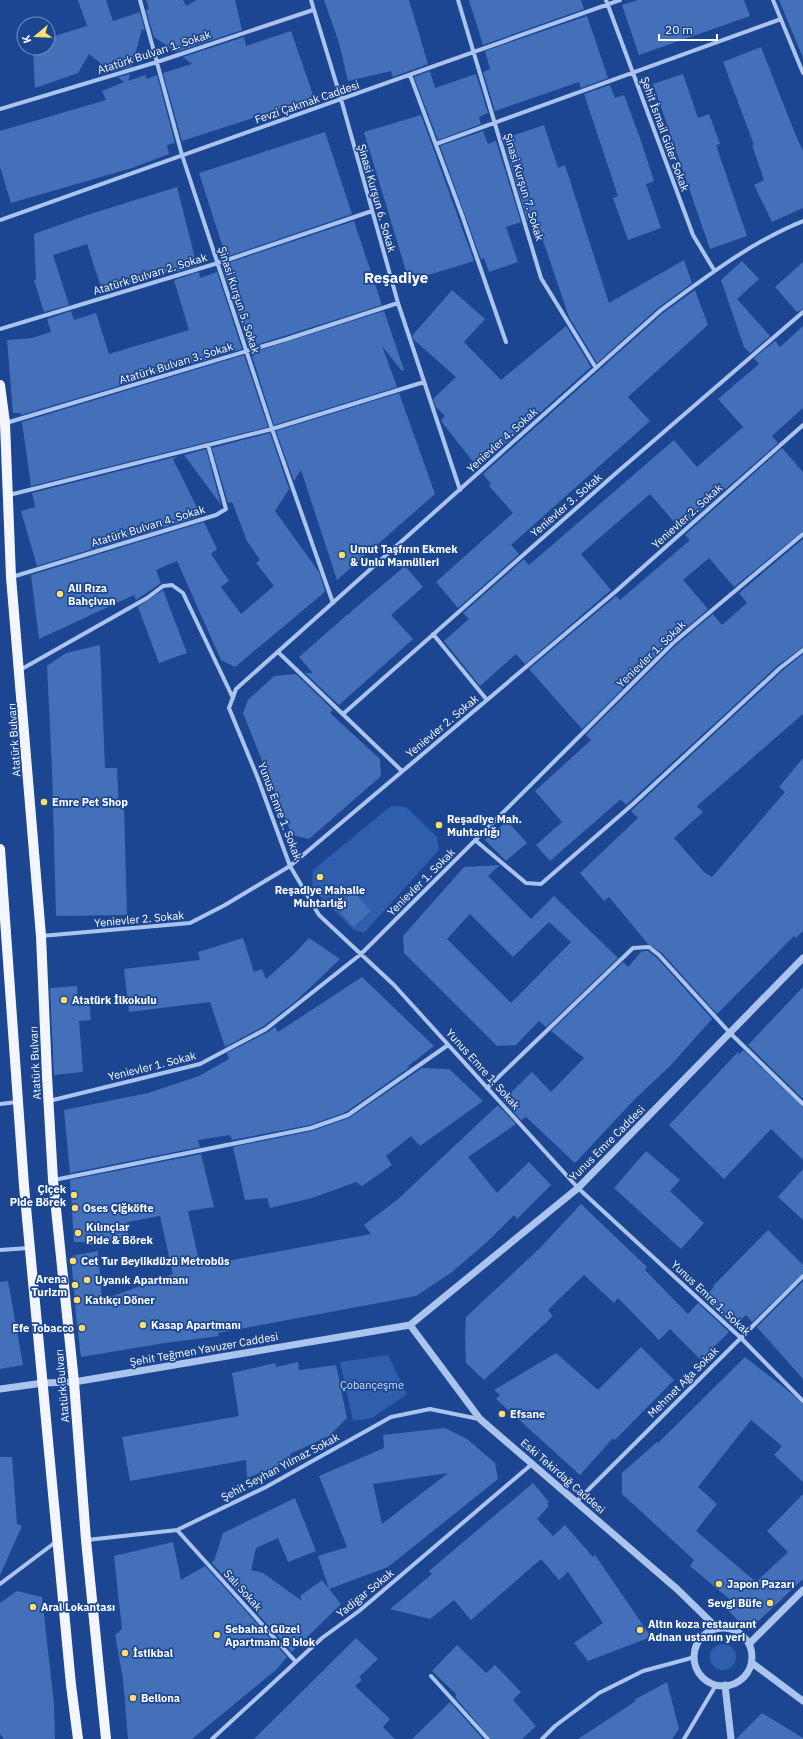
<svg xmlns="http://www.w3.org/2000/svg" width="803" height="1739" viewBox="0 0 803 1739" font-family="'IBM Plex Sans',sans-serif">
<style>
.green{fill:#2f5eaf}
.building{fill:#446fb9;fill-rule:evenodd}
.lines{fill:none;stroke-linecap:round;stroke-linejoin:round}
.minor{stroke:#abc4ee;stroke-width:4}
.tertiary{stroke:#abc4ee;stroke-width:7}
.primary{stroke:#f3f6ff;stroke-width:10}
.poi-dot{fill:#ffdf69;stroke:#1c4691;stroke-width:1.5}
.labels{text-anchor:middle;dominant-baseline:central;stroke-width:3.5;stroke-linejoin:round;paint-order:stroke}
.street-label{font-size:11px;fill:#fff;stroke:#1c4691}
.poi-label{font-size:11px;font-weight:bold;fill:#fff;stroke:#1c4691;text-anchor:start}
.park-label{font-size:11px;fill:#d1e1fa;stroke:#1c4691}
.district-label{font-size:15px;font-weight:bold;fill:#fff;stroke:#1c4691}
</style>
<rect width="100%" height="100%" fill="#1c4691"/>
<path class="green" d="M391 806 406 807 437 837 439 850 364 933 354 930 312 888 313 870Z
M388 1355 407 1394 372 1418 353 1421 340 1362Z
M710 1657a13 13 0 1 1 26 0a13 13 0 1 1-26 0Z"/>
<path class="building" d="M78 0H106L113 21 140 12 145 31 142 29 132 66 111 72 89 54 78 73 35 88 33 52 48 48V38L87 26Z
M146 0H183L186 6 197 0H235L242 30 176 52 154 37 146 10 149 9Z
M324 0H409L428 64 393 77 391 71 348 81 339 43Z
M469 0H581L584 9 483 45Z
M638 0H744L750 16 639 55 622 5Z
M779 0H803V58Z
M587 16 608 78 581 88 579 82 495 111 483 72 490 69 485 51Z
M291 31 314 98 182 141 163 73 192 64 183 57 244 37 246 46Z
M761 47 794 131 803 151V208L772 222 754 185 764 180 752 145H754L723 62Z
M430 71 435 88 476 74 488 113 479 117 481 124 438 140 414 77Z
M130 74 128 81 145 75 147 79 157 75 175 143 167 145 169 154 132 168 11 203 0 167V131L106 100 102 91 124 82 118 77Z
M683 74 698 118 709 114 720 144 716 145 747 236 710 249 653 84Z
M610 85 615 98 624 95 640 138 654 181 646 184 661 228 628 240 613 198 618 196 584 94Z
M421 115 474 261 409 281 364 132Z
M544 125 558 168 565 165 609 303 684 260 692 283 659 307 597 363 569 317 535 217 527 220 503 139Z
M483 131 488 144 496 141 521 222 506 227 518 262 489 272 484 258 481 259 440 146Z
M325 132 352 214 226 257 199 173Z
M177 187 197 266 172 273V271L103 293 87 244 53 255 69 305 44 312 34 280H36L34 234 87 215Z
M354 221 382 305 249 347 223 270 230 268 228 263Z
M742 261 759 279 737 299 770 336 750 353 744 347 721 280Z
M803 262V309L797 312 775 287Z
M199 272 200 278 217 272 242 349 21 415V413H13L7 340 32 338 51 332 47 319 71 311 74 320 96 313 109 354 189 330 174 280Z
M452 290 485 319 464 342 501 380 566 326 591 367 478 468 441 421 445 416 436 407 433 399 456 377 414 340 412 336Z
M695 290 708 325 628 397 650 421 511 545 519 554 458 608 436 582 513 513 489 486 491 484 483 474 663 313Z
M384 311 404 370 402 371 382 346 397 387 274 425 251 353Z
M803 326V408L772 436 778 443 680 529 650 494 581 554 611 590 525 664 516 654 480 686 444 641 469 619 463 613 524 559 529 565 674 440 697 467 743 427 718 399 759 364 754 358 775 341 780 347Z
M244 355 268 427 31 486 22 422Z
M399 393 435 494 337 580 301 470 294 481 276 431Z
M270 433 289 489 275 511 319 572 325 591 320 596 235 667 221 660 177 561 156 570 161 583 136 600 134 595 39 639 31 575 204 522 217 549 211 554 229 581 221 587 241 614 274 586 256 563 260 560 247 541 232 502 228 503 212 448Z
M782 448 803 472V531L734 587 709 558 683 580 708 609 671 641 582 729 529 669 616 596 620 600 690 540 685 535Z
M206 449 221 505 184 455Z
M179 456 173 459 201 516 37 566 21 511 35 507 32 493Z
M803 539V647L778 665 626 805 621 799 550 861 536 845 562 822 535 791 591 740 586 735 675 646 713 614 722 625 747 603 739 593Z
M405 566 423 587 391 615 413 639 339 705 305 673H313L299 657 348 614 349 616V614L353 610Z
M163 590 187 653 159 663 138 607Z
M100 645 105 768H117L119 808H124L127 915 56 916 52 769 47 666 66 653Z
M803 654V714L697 806 703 812 674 838 704 872 712 877 785 792 779 787 803 758V931L796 938 794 936 717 1014 662 953 648 944 609 897 604 901 580 873 638 818 631 811 782 671Z
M296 674 333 710 330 713 380 759 381 776 309 839 292 835 243 713 248 700 274 676Z
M507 821 527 843 506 861 485 840Z
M500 865 488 876 531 919 554 896 618 958 546 1027 539 1021 516 1045 497 1046 404 953 403 936 464 867ZM470 914 513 957 549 922 571 942 511 1003 447 939Z
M353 892 371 911 354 927 336 908Z
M243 938 254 972 262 969 266 979 293 955 309 938 340 959 297 1000 264 1026 225 1047 210 1002 129 1012 124 969 200 960 198 952Z
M642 951H648L657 958 712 1019 671 1065 634 1100 575 1163 526 1117 521 1120 503 1100 532 1072 551 1092 584 1058 551 1031 623 962 628 967Z
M362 977 434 1046 407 1067H410L346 1112 310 1125 232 1140 230 1135 198 1140 200 1147 70 1173 64 1110 148 1093 199 1076 229 1059 227 1053 268 1032 275 1027 278 1032Z
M77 986 78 1003 89 1002 91 1020 79 1021 83 1072 54 1075 50 988Z
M803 987V1099L748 1045Z
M743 1050 803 1107V1160L771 1129 724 1179 669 1125 738 1052 740 1054Z
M422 1068 449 1069 483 1101 420 1146 411 1136 386 1156 392 1165 362 1186 356 1182 312 1198 270 1208 267 1198 245 1200 233 1147 312 1131 349 1118Z
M498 1105 516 1124 468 1157 497 1193 529 1162 551 1185 517 1219 514 1215 487 1242 452 1272 416 1296 218 1333 219 1336 165 1343 81 1357 76 1316 71 1256 98 1251 102 1300 173 1274 160 1216 127 1222 129 1242 89 1245V1242H74L70 1180 201 1154 214 1207 188 1211 200 1266 371 1234 364 1225 397 1200Z
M646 1151 680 1180 670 1191 704 1223 681 1249 614 1188Z
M803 1169V1220L778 1197Z
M581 1204 647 1267 645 1270 688 1314 698 1303 729 1332 701 1360 670 1329 659 1340 618 1298 614 1303 584 1275 548 1310 553 1316 484 1380 466 1363 465 1336 466 1317 540 1248Z
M768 1230 803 1265V1273L752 1322 746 1315 734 1327 703 1298 714 1287 713 1286Z
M8 1281 23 1365 0 1369V1282Z
M803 1281V1379L757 1327Z
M641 1347 674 1380 615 1440 613 1438 580 1475 496 1399 500 1395 494 1390 556 1353 598 1390Z
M745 1357 786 1389 803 1404V1482L774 1455 782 1446 751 1420 698 1487 717 1504 696 1531 756 1582 788 1552 767 1531 803 1494V1579L748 1631 727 1609 734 1603 690 1566 694 1560 622 1494V1473L657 1442 658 1443Z
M298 1362 299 1370 336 1365 347 1418 329 1436 290 1454 291 1461 247 1478 246 1460 130 1481 122 1437 239 1416 232 1373 275 1363 276 1367Z
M445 1428 467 1439 495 1463 498 1479 388 1567 329 1589 318 1556 347 1547 319 1476 384 1448 383 1435ZM448 1473 382 1524 373 1484Z
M0 1457H12L17 1524 22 1526 0 1575Z
M533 1483 549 1502 547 1503 549 1506 537 1519 553 1536 565 1525 593 1557 595 1555 651 1637 588 1661 574 1643 603 1623 568 1572 559 1580 541 1559 471 1620 454 1600 430 1619 390 1609 432 1574 429 1571Z
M295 1498 316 1551 288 1562 278 1538 256 1548 251 1570 263 1573 302 1601 300 1596 322 1580 341 1604 292 1652 211 1562 214 1561 223 1533Z
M173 1542 181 1580 205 1566 287 1657 277 1669 192 1739H128L123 1679 115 1635 122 1629 114 1556Z
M17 1591 42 1597 54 1704 55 1739H4L0 1734V1603Z
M356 1638 378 1659 359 1677 362 1680 355 1686 390 1719 383 1727 395 1739H254Z
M457 1645 486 1673 495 1665 521 1692 513 1700 536 1726 522 1739H491L455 1697 457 1695 432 1671Z
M667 1682 679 1729 672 1739H578L636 1701 634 1700Z
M450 1702 483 1739H412Z
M762 1713 803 1738V1739H736Z"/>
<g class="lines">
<path class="minor" d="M140 0 182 155 272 429 333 603
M311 0 341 99 398 303 460 490
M458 0 541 278 596 368
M606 0 693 235 714 270
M773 0 803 73
M410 75 462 215 506 342
M0 109 157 62 313 10
M436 144 781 19
M0 220 620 0
M803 221C751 242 706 277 661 310L236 689 229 708 257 776 290 866 319 915 394 985 578 1188 741 1338 803 1401
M0 329 218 263 372 211
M6 423 287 339 398 303
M9 495 272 429 424 382
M12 577 216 515 226 509 208 445
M433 634 487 700
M278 652 402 771
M20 670 147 598 163 586 172 585 183 593 233 698
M343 714 615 474 803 312
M475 840 526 883 541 884 633 804 780 668 803 650
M41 936 190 923 225 905 290 866 615 592 803 425
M487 1088 633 948 649 947 659 955 730 1033 803 1104
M49 1101 200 1064 266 1029 361 954 673 643 803 534
M0 1104 17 1102
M54 1180 311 1128 348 1115 448 1045
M0 1250 29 1248
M576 1502 803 1276
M177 1530 296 1662
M87 1540 177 1530 266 1487 391 1417 430 1409 479 1419
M0 1584 57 1541
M431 1676 488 1739
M212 1739 322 1638 359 1611 532 1464
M542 1739 555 1726 599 1693 643 1671 695 1657
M684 1739 716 1685"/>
<path class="tertiary" d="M410 1325 480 1419 677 1589 717 1628
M0 1389 43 1383 74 1382 410 1325 578 1188 803 958
M694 1657a29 29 0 1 1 58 0a29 29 0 1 1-58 0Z
M749 1644 803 1590
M752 1663 803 1701
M725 1685 731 1739"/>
<path class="primary" d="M0 385 5 423 11 577 41 936 47 1076 53 1180 74 1382 86 1540 106 1739
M0 849 24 1186 71 1685 78 1739"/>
</g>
<g class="poi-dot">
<circle cx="342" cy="555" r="4"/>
<circle cx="60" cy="594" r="4"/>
<circle cx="44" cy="802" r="4"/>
<circle cx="439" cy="825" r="4"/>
<circle cx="320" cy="877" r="4"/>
<circle cx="64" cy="1000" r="4"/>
<circle cx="74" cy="1195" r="4"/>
<circle cx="75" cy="1208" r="4"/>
<circle cx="78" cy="1233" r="4"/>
<circle cx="73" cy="1261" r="4"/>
<circle cx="87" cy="1280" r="4"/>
<circle cx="75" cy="1285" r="4"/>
<circle cx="77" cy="1300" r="4"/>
<circle cx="143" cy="1325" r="4"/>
<circle cx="82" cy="1328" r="4"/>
<circle cx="502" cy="1414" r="4"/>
<circle cx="719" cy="1584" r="4"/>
<circle cx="770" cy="1603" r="4"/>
<circle cx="33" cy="1607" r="4"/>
<circle cx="640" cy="1630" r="4"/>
<circle cx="217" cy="1635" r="4"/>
<circle cx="125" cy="1653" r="4"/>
<circle cx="133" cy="1698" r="4"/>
</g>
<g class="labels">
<g class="street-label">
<text transform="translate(154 52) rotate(-18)">Atatürk Bulvarı 1. Sokak</text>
<text transform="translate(307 102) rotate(-19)">Fevzi Çakmak Caddesi</text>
<text transform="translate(665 134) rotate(70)">Şehit İsmail Güler Sokak</text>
<text transform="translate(524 187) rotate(73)">Şinasi Kurşun 7. Sokak</text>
<text transform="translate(377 198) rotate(74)">Şinasi Kurşun 6. Sokak</text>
<text transform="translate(150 274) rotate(-17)">Atatürk Bulvarı 2. Sokak</text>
<text transform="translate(239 300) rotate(72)">Şinasi Kurşun 5. Sokak</text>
<text transform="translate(176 363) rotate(-17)">Atatürk Bulvarı 3. Sokak</text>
<text transform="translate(502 440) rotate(-42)">Yenievler 4. Sokak</text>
<text transform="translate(566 505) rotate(-41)">Yenievler 3. Sokak</text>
<text transform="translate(687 516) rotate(-42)">Yenievler 2. Sokak</text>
<text transform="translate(148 526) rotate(-17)">Atatürk Bulvarı 4. Sokak</text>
<text transform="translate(651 654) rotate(-44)">Yenievler 1. Sokak</text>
<text transform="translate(442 726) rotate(-40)">Yenievler 2. Sokak</text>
<text transform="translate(14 740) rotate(-94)">Atatürk Bulvarı</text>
<text transform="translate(280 811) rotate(69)">Yunus Emre 1. Sokak</text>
<text transform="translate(421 882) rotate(-45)">Yenievler 1. Sokak</text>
<text transform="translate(139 919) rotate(-5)">Yenievler 2. Sokak</text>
<text transform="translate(35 1063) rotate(-93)">Atatürk Bulvarı</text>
<text transform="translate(152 1066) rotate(-14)">Yenievler 1. Sokak</text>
<text transform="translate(483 1069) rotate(48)">Yunus Emre 1. Sokak</text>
<text transform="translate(607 1143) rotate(-45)">Yunus Emre Caddesi</text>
<text transform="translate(711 1298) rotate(43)">Yunus Emre 1. Sokak</text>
<text transform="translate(204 1349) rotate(-10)">Şehit Teğmen Yavuzer Caddesi</text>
<text transform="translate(683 1382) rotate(-45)">Mehmet Ağa Sokak</text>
<text transform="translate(62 1386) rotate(-95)">Atatürk Bulvarı</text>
<text transform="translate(280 1467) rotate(-28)">Şehit Seyhan Yılmaz Sokak</text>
<text transform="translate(563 1476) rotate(41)">Eski Tekirdağ Caddesi</text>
<text transform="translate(243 1590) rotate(48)">Salı Sokak</text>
<text transform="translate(365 1593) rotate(-39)">Yadigar Sokak</text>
</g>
<g class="poi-label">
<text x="350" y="549">Umut Taşfırın Ekmek<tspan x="350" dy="13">&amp; Unlu Mamülleri</tspan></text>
<text x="68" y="588">Ali Rıza<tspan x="68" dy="13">Bahçivan</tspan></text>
<text x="52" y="802">Emre Pet Shop</text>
<text x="447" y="819">Reşadiye Mah.<tspan x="447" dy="13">Muhtarlığı</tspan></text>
<text x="320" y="890" text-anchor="middle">Reşadiye Mahalle<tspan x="320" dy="13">Muhtarlığı</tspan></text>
<text x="72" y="1000">Atatürk İlkokulu</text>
<text x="66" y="1189" text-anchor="end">Çiçek<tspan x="66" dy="13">Pide Börek</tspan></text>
<text x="83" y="1208">Oses Çiğköfte</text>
<text x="86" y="1227">Kılınçlar<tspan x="86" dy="13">Pide &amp; Börek</tspan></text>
<text x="81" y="1261">Cet Tur Beylikdüzü Metrobüs</text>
<text x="67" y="1279" text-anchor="end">Arena<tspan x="67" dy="13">Turizm</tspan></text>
<text x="95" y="1280">Uyanık Apartmanı</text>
<text x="85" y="1300">Katıkçı Döner</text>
<text x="151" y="1325">Kasap Apartmanı</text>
<text x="74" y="1328" text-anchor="end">Efe Tobacco</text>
<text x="510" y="1414">Efsane</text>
<text x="727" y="1584">Japon Pazarı</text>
<text x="762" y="1603" text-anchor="end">Sevgi Büfe</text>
<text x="41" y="1607">Aral Lokantası</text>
<text x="648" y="1624">Altın koza restaurant<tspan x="648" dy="13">Adnan ustanın yeri</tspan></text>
<text x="225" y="1629">Sebahat Güzel<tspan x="225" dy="13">Apartmanı B blok</tspan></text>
<text x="133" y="1653">İstikbal</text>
<text x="141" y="1698">Bellona</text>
</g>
<g class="park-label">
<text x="372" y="1385">Çobançeşme</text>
</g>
<g class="district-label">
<text x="396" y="277">Reşadiye</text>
</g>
</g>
<g transform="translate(36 36) rotate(251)"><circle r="19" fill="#1c4691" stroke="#7790bd"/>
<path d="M0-3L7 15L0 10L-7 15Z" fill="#ffdf69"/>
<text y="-6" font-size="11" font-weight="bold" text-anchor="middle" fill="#ffffff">K</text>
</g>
<path d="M659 34v6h58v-6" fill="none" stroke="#ffffff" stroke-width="2"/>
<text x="665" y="34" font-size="12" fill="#ffffff" stroke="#1c4691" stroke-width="3" paint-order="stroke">20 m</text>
</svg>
